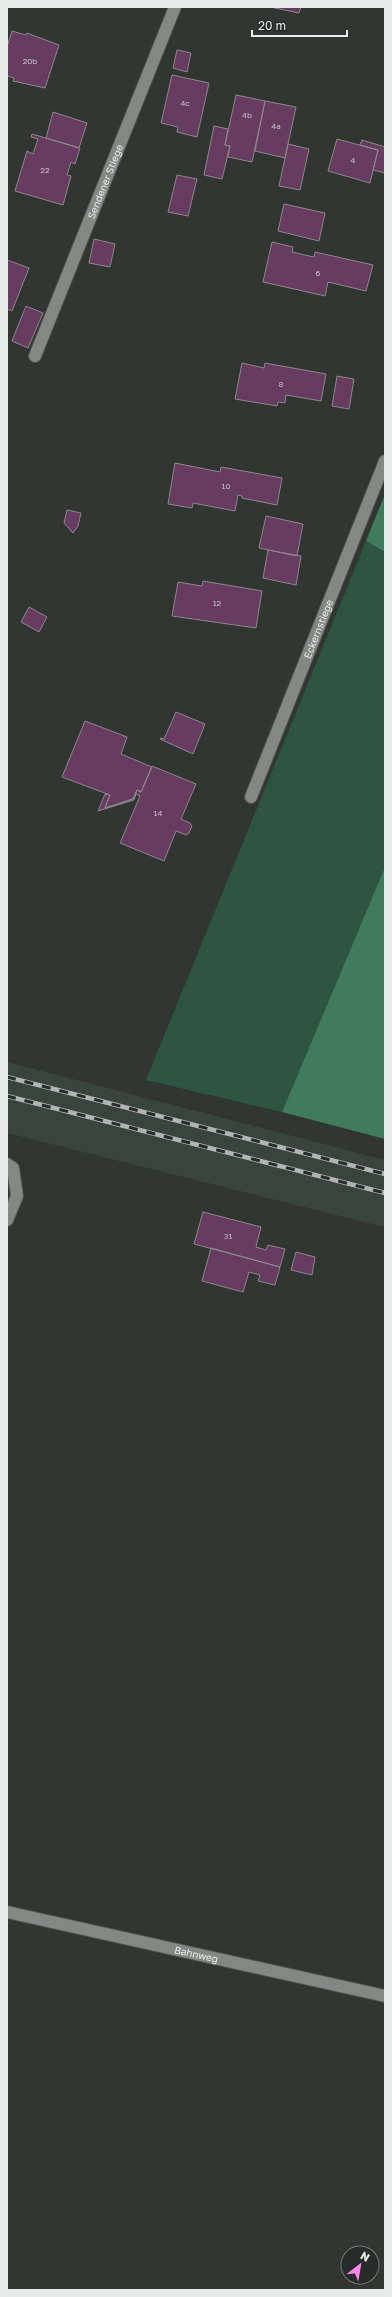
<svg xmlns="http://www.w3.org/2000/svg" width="392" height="2297" viewBox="0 0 392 2297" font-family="'Golos Text',sans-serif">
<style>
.built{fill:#3a443e}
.green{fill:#2d553f}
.forest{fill:#407c5b}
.building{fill:#683c60;stroke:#8c878b}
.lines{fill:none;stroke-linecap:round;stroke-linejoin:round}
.service-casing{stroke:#4f5351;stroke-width:14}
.minor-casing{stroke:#4f5351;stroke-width:14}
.service{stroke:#838884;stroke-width:12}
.minor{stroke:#838884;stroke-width:12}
.rail-casing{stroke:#b1b4b2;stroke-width:4.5}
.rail{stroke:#272b29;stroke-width:3;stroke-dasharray:9;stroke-linecap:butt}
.labels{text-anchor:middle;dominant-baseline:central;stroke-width:3;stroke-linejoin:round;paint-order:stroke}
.number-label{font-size:8px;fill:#c8bfc7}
.street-label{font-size:10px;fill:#e8ebe9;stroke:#272b29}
</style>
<rect width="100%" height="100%" fill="#313633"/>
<path class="built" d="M7 1062 385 1160V1227L7 1133Z"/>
<path class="green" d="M366 541 385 552V867L282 1112 146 1080Z"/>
<path class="forest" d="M385 494V552L366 541Z
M385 867V1139L282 1112Z"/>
<path class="building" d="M270 7H301L299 13Z
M12 31 26 35 27 33 59 45 45 88 13 81 14 78 7 76V47Z
M177 50 191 53 187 72 173 68Z
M172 75 209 83 197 137 177 132 178 127 161 123Z
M236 95 265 101 252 162 228 157 230 146 225 145Z
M265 101 296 107 285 158 255 151Z
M53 112 87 123 79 148 46 138Z
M214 126 228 129 225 145 230 146 222 179 204 175Z
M32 134 80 148 75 164 71 162 67 175 71 176 63 205 15 191 27 151 33 154 38 139 31 137Z
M337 139 378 150 370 183 328 171Z
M362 140 385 147V173L373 170 378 150 360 145Z
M288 144 309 149 300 190 279 186Z
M177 175 197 179 188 216 168 212Z
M284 204 325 213 319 241 278 231Z
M94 239 115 244 110 267 89 263Z
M272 242 293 247 292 252 314 257 315 252 373 265 366 291 328 282 325 296 263 282Z
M7 260 29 268 12 311 7 309Z
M26 306 43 313 28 348 12 341Z
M242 363 264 368 265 363 326 374 321 401 286 395 285 403 278 402 277 406 235 399Z
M337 376 354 379 349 409 332 406Z
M175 463 220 472 221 467 282 478 277 505 242 498V496L238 495 235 511 193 503 192 508 168 504Z
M67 510 81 513 78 526 73 533 64 523Z
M266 516 303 524 297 556 259 548Z
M268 550 301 556 296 585 263 578Z
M203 581 262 591 256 628 172 616 178 582 202 586Z
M29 607 47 617 39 632 21 622Z
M176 712 205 724 193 754 160 739 161 738 164 739Z
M85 721 127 737 121 754 152 767 141 792 137 790 133 799 105 808 110 795 62 777Z
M152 766 196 784 181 819 190 823 192 826 189 833 186 835 176 831 164 861 120 843 140 796 136 794 134 800 98 811 105 794 110 795 105 808 133 799 137 790 141 792Z
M203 1212 261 1227 256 1247 266 1250 268 1245 285 1249 280 1267 194 1244Z
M211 1248 280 1267 275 1285 258 1281 260 1275 249 1272 243 1292 202 1281Z
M296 1252 315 1257 312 1275 291 1270Z"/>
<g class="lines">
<g class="service-casing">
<g id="service">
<path id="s1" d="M35 356 175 7"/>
</g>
</g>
<g class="minor-casing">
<g id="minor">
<path id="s2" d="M251 797 385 461"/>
<path d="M7 1164 13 1168 17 1196 7 1220"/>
<path id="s3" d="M7 1912 385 1996"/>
</g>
</g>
<use href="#service" class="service"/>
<use href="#minor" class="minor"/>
<g class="rail-casing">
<path id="rail" d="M7 1077 385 1174
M7 1096 385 1193"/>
</g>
<use href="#rail" class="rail"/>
</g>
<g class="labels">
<g class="number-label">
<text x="30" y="61">20b</text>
<text x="185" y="103">4c</text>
<text x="247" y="115">4b</text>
<text x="276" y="126">4a</text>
<text x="353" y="160">4</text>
<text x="45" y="170">22</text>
<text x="318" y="273">6</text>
<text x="281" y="384">8</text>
<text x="226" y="486">10</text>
<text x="217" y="603">12</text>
<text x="158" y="813">14</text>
<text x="228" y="1236">31</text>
</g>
<g class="street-label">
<text stroke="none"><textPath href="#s1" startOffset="188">Sendener Stiege</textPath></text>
<text stroke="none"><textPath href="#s2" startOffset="181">Eckernstiege</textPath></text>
<text stroke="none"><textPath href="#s3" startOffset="194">Bahnweg</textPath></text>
</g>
</g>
<rect width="392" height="2297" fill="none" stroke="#e8ebe9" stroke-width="16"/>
<g transform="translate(360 2265) rotate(31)"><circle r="19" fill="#272b29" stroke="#747876"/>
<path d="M0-3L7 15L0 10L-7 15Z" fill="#fa87e7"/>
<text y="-6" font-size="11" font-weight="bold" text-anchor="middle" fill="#e8ebe9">N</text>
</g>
<path d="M252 30v6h95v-6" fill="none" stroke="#e8ebe9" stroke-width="2"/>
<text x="258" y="30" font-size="12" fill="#e8ebe9" stroke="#272b29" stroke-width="3" paint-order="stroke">20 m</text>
</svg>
